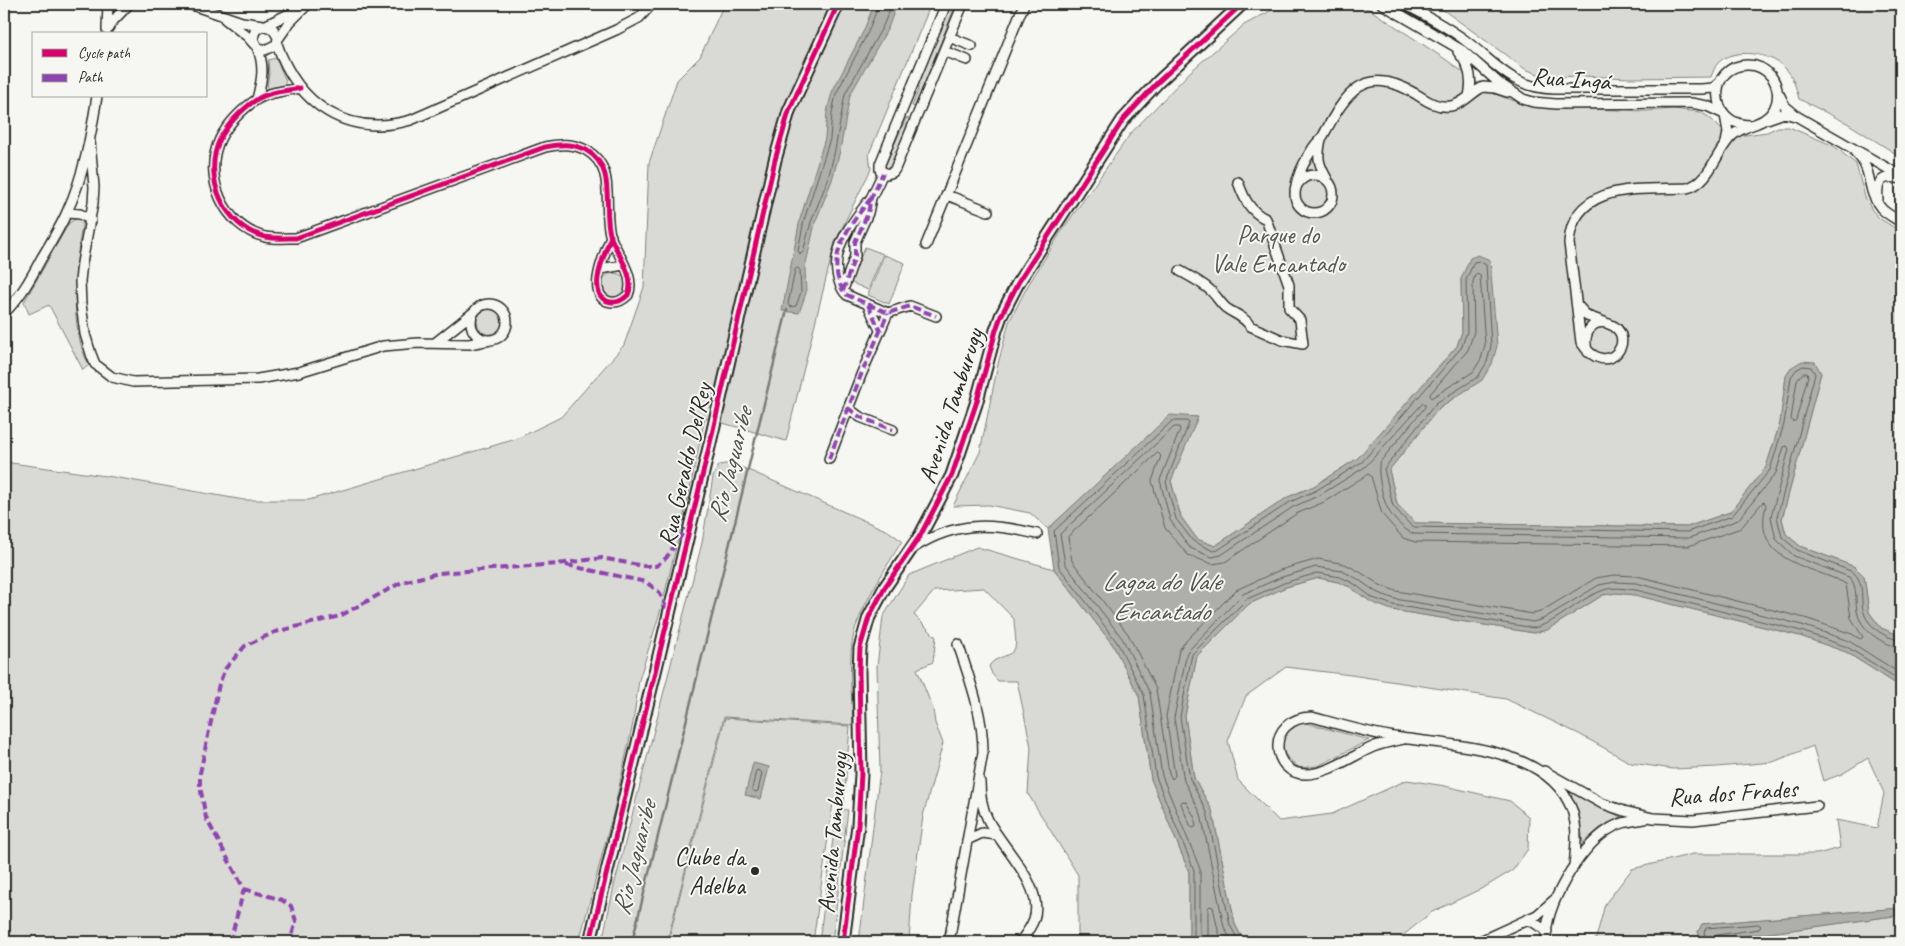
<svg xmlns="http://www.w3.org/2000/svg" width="1905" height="946" viewBox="0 0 1905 946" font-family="Caveat,sans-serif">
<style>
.green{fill:#d9d9d5;stroke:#828280}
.water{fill:#aeaeab;stroke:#7a7a78}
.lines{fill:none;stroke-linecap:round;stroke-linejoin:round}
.shore{stroke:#5f5f5e;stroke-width:1}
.stream{stroke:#7a7a78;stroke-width:2.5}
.minor-casing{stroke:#2b2b2b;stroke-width:12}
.major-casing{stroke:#2b2b2b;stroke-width:15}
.minor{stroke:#f6f6f2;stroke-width:9}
.major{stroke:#f6f6f2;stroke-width:11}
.quiet{stroke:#8e44ad;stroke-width:4;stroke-dasharray:8 4;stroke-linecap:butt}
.cycleway-casing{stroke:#f6f6f2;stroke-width:8}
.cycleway{stroke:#d6006c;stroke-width:5}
.poi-dot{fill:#2b2b2b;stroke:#f6f6f2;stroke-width:2}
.labels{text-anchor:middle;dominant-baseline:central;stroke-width:4;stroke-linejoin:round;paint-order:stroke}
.street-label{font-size:25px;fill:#2b2b2b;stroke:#f6f6f2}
.park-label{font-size:25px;fill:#565656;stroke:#f6f6f2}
.poi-label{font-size:25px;fill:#2b2b2b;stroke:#f6f6f2;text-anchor:end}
.water-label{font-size:26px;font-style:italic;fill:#525251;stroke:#f6f6f2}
</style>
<rect width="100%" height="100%" fill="#f6f6f2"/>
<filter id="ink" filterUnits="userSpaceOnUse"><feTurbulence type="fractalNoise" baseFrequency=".02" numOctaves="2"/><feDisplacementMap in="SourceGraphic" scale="10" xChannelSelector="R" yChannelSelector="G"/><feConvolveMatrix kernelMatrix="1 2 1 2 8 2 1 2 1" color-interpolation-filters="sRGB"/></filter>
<g filter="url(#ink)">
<path class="green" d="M724 4H931L869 154 871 169 835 242 786 441 705 418 688 498 661 609 639 680 633 723 614 810 579 942H4V462L113 477 244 500H309L516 439 561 417 624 345 644 287 649 163 677 80 700 57Z
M951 4H956L915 107 912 106 918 91V81Z
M1283 4H1351L1369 9 1445 59 1492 93 1532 107 1647 111 1673 109 1700 112 1709 117 1721 129 1738 136 1767 132 1778 127H1789L1834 146 1856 164 1865 197 1872 210 1879 218 1901 232V636L1881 628 1869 612 1864 576 1855 567 1800 546 1786 534 1782 519 1821 373 1792 367 1786 376 1780 423 1766 468 1730 512 1687 527 1415 523 1397 504 1389 470 1440 407 1482 380 1461 279 1462 332 1457 346 1358 458 1314 486 1288 497 1215 546 1197 539 1181 517 1171 481 1197 417 1170 416 1048 529 1030 513 989 505 953 506 980 452 998 364 1009 322 1027 287 1063 229 1131 133 1190 72 1244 25Z
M1435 4H1536L1542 7 1592 4H1901V157L1847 123 1799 99C1796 88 1793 75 1784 67 1770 53 1733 47 1718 63 1715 66 1713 72 1711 77L1631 78 1580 76 1552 77 1538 74 1525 69Z
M276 58 286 81 283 87 271 91 267 86 269 73 268 60Z
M906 118 909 119C903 133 902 162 888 170L885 166Z
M77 218 83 221C75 262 68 328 89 365L83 370 49 305 29 314 24 302 69 223Z
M865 247 883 254 868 290 850 282Z
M884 255 905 263 889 304 868 295Z
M601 286a13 13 0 1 1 26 0a13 13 0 1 1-26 0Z
M477 322a13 13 0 1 1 26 0a13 13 0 1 1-26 0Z
M732 463 888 531 902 541C885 569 866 598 855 629 847 656 852 697 853 725L724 717 667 942H602L614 886 702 543 713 477 719 465Z
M977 547 1054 569 1113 645 1139 696 1151 779 1189 872V942H1078V875L1028 794 1031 747 1017 681H998L992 674 989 666C995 656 1012 657 1015 648 1017 640 1014 628 1014 619L984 588 934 591 914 615 936 637 933 662 917 669 933 709 935 723 943 743 923 816 912 895 909 942H859L880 770 877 666 883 617 909 575Z
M1319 578 1338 582 1350 587 1371 602 1392 610 1534 633 1547 630 1603 595 1616 593 1635 595 1800 636 1846 652 1901 687V908L1702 924 1698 932 1703 942 1901 915V942H1595L1605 904 1632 869 1693 854H1817L1840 848 1836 820 1877 828 1884 793 1868 758 1842 774 1823 781 1813 746 1773 762 1717 767 1673 769 1631 763 1579 734 1506 699 1351 675 1286 667 1246 696 1228 741 1238 780 1279 821 1332 814 1407 780 1445 786 1510 801 1529 817 1528 849 1513 870 1485 887 1432 912 1401 937 1398 942H1244L1235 924 1212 810 1194 778 1185 716 1197 656 1249 604 1286 587Z
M725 718 850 726 844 803H833L813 942H668Z
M1302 722 1369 740 1318 766 1300 768C1276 754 1277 734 1302 722Z
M1569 791 1621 817 1600 828 1583 843 1579 814Z
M837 809 848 810 832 942H819Z"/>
<path class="water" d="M874 4H897L888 28 850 95 840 151 832 180 815 223 805 268 806 293 799 313 782 311 800 219 825 138 827 112 832 92 864 30Z
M1478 255 1490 260 1497 346 1492 364 1482 380 1440 407 1389 470 1397 504 1415 523 1687 527 1730 512 1766 467 1780 423 1786 376 1792 367 1802 361 1815 362 1821 373 1782 519 1786 534 1800 546 1855 567 1864 576 1869 612 1881 628 1901 636V687L1846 652 1800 636 1635 595 1616 593 1603 595 1547 630 1534 633 1392 610 1371 602 1350 587 1338 582 1319 578 1286 587 1249 604 1197 656 1185 716 1194 778 1212 810 1235 924 1244 942H1189V872L1151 779 1139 696 1113 645 1054 569 1048 529 1170 415 1198 417 1171 481 1181 517 1197 539 1215 546 1288 497 1314 486 1358 458 1457 346 1462 332 1461 279 1470 258Z
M753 763 769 767 761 799 745 795Z
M1901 908V915L1703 942 1698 932 1702 924Z"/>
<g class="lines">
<path class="shore" d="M879 4 868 32 836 94 832 113 830 139 804 220 798 251 800 254 803 252 811 222 828 179 835 150 845 94 883 26 892 4
M798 268 800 270 801 292 796 306 790 307 788 304 795 270Z
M1476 274 1480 275 1485 345 1481 359 1473 372 1431 398 1430 394 1468 350 1474 332 1473 282Z
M1804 373H1807L1808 376 1796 420 1793 422 1791 419 1797 380 1800 376Z
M1158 453 1161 456 1152 481 1165 528 1188 555 1212 564 1225 562 1296 514 1324 502 1368 474 1371 476 1382 514 1403 538 1415 542 1689 546 1741 528 1762 503 1764 502 1766 505C1751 563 1811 565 1846 584L1851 618 1863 637 1860 639 1852 634 1805 618 1637 576 1614 575 1596 578 1540 612 1533 614 1396 591 1380 585 1360 572 1345 564 1318 559 1280 570 1236 590 1184 643 1179 650 1166 716 1175 776 1172 779 1169 773 1156 689 1128 634 1072 561 1068 537Z
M758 770 762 773 758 791 755 792 752 789 756 771Z
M1183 801 1186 802 1194 816 1196 826 1194 828 1191 827 1181 804Z
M1194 942V870L1156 777 1144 695 1117 642 1059 567 1054 531 1172 421H1187L1189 423 1166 482 1176 519 1193 541 1213 551 1218 550 1290 502 1317 490 1362 462 1461 348 1467 332 1466 280 1474 262 1479 261 1486 265 1491 346 1487 362 1478 377 1436 403 1384 469 1393 506 1412 527 1687 532 1732 516 1770 470 1784 424 1791 377 1796 370 1803 366 1811 367 1815 374 1777 517 1782 537 1797 550 1853 572C1866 584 1859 598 1864 613 1869 628 1887 639 1901 640
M1200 942V869L1162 776 1150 693 1122 638 1065 564 1060 534 1174 427H1179L1180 430 1160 480 1170 520 1190 548 1212 557 1221 555 1293 507 1320 495 1365 467 1423 403 1425 404V407L1380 462C1376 471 1383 500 1388 509 1392 518 1405 531 1414 534L1689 538 1738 520 1776 473 1784 447 1787 446 1789 449 1771 517 1776 539 1794 556 1849 577C1859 586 1854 603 1858 615 1863 632 1885 646 1901 647
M1208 942V908L1210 906 1213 907 1218 930 1223 942
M1232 942 1224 927 1201 814 1184 781 1174 718 1187 652 1243 594 1282 577 1316 567 1342 571 1356 578 1376 592 1395 599 1533 622 1543 619 1599 585 1615 582 1636 583 1802 625 1849 641 1901 674
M1239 942 1230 925 1207 812 1190 779 1180 717 1192 654 1247 599 1284 583 1317 573 1340 577 1353 583 1373 598 1393 605 1534 628C1559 622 1577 600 1601 591 1612 586 1625 589 1636 590L1801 631 1847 647 1901 681
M1707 942 1704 932 1706 928 1758 924 1761 926 1759 929 1717 935 1714 938 1713 942"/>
<path class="stream" d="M632 942 787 310"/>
<g class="minor-casing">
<path id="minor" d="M189 4 242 22 263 25
M946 4 880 164V170L887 174 893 172 895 169 963 4
M1382 4 1463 51 1499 83 1523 99 1533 102 1556 104 1691 103 1707 106 1724 114
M1405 4C1424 15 1444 25 1462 38 1494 61 1510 88 1554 89H1702L1713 88 1719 83
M225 19 248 37 254 44
M263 25 273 29 278 37 277 44 265 50 257 47 253 39 255 31Z
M266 25 297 10
M107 29 108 4
M107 30 111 23 129 4
M949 37 972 46
M278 39 290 22 308 4
M277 44C298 105 347 138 411 120L616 30 639 18 652 4
M257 47C265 66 262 80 257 99
M944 51 967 60
M1458 52C1470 65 1473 79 1469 96
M300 88C286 91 267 92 256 100 242 109 227 125 220 139 202 177 224 227 265 237 275 239 286 238 296 238L545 147C560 144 572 143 586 150 619 169 601 208 611 238 618 255 636 277 628 295 622 301 616 304 607 301 586 292 606 252 611 236
M1779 94 1785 106 1798 117 1901 176
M1725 115 1728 132 1726 143
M1767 119 1784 113 1795 116
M1321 139C1317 158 1318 163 1327 179
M90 141 94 187 93 203 82 263 80 281 81 304 85 334 91 354 95 364 112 377 133 382 258 379 299 372 383 346 418 343 469 344 491 340
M1855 152C1875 171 1865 190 1881 208 1886 214 1895 218 1901 222
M1295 194a19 19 0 1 1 38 0a19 19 0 1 1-38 0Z
M1295 190C1297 175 1305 160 1313 148 1316 143 1320 140 1323 136 1346 93 1364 63 1416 94 1427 101 1437 108 1451 106 1464 104 1472 92 1483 87L1495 88 1507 92
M947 195 988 211
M871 198C854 220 830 248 838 278 840 285 842 291 847 295L888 313 910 306 936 316
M1878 200C1876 181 1882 174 1901 179
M67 213 80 214 91 220
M926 245 1024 4
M600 269 624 265
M1180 271C1191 277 1201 282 1210 290 1216 295 1220 303 1226 308 1234 314 1244 316 1250 326L1282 340 1303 344 1300 320 1289 308V285L1266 219C1249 211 1244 198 1238 182
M843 290 855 256V242L868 213 871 198 883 173
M471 322a18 18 0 1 1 36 0a18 18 0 1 1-36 0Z
M868 305 880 330
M1577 305 1587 316 1604 322
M4 313C20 298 31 278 41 259 50 244 60 228 67 212 84 175 91 136 97 96
M435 343 474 312
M1588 352C1581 337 1591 317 1609 324 1640 335 1608 384 1581 342L1569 243C1573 181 1642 190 1687 188 1711 182 1716 150 1733 135 1746 123 1765 126 1774 109 1780 99 1778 85 1771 76 1765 69 1757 65 1748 65 1707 64 1707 126 1751 125
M848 408 860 417 893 430
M829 459 861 375 888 313
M915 547C956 521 991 523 1037 534
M1403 739C1393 741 1383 743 1373 747 1354 755 1328 774 1306 774 1271 775 1264 718 1312 717 1341 725 1370 734 1401 738 1455 746 1549 747 1572 810 1578 828 1576 847 1574 866
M1544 771 1601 803 1624 811 1653 818 1693 820 1817 806
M980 782C980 795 982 808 988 820 1002 848 1045 886 1034 919 1031 928 1025 935 1020 942
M967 840 982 833 997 835
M1528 919 1547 931
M949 942 983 752C983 714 970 680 958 644
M1478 942 1537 915 1554 900
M1546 942C1544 907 1579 848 1608 830 1619 822 1632 821 1645 819"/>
</g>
<g class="major-casing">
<path id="major" d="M590 942 707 456 775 160 789 111 838 4
M843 942 858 825 861 774 859 671 860 648 869 617 885 587 920 536 952 475 976 404 996 330 1001 316 1018 283 1123 120 1158 82 1242 4"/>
</g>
<use href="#minor" class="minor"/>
<use href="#major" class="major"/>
<path class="quiet" d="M871 198C854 220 830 248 838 278 840 285 842 291 847 295L888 313 910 306 936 316
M843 291 855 256V242L868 213 871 198 883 173
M868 305 880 330
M848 408 860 417 893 430
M829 459 861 375 888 313
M566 565 646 582 659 592 668 611
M244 889 282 900 291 906 296 921 290 942
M230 942 244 889 206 818 200 786V773L219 684 225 669 245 646 275 632 340 616 402 582 439 573 558 564 602 558 643 566H656L666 558 686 529"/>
<g class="cycleway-casing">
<path id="cycleway" d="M300 88C286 91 267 92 256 100 242 109 227 125 220 139 202 177 224 227 265 237 275 239 286 238 296 238L545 147C560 144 572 143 586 150 619 169 601 208 611 238 618 255 636 277 628 295 622 301 616 304 607 301 586 292 606 252 611 236
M590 942 707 456 775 160 789 111 838 4
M843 942 858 825 861 774 859 671 860 648 869 617 885 587 920 536 952 475 976 404 996 330 1001 316 1018 283 1123 120 1158 82 1242 4"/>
</g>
<use href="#cycleway" class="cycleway"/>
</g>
</g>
<circle class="poi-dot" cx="755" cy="871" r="5"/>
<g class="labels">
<g class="street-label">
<text transform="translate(1571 79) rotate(4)">Rua Ingá</text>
<text transform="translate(951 406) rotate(-72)">Avenida Tamburugy</text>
<text transform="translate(685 465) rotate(-77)">Rua Geraldo Del'Rey</text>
<text transform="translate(1733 793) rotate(-4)">Rua dos Frades</text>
<text transform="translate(833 833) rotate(-85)">Avenida Tamburugy</text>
</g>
<g class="park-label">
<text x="1278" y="235">Parque do<tspan x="1278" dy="29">Vale Encantado</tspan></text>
</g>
<g class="poi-label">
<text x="745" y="857">Clube da<tspan x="745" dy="29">Adelba</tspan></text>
</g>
<g class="water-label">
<text transform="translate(730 465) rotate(-76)">Rio Jaguaribe</text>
<text x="1161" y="581">Lagoa do Vale<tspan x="1161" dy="30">Encantado</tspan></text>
<text transform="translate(634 858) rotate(-76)">Rio Jaguaribe</text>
</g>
</g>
<rect width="1905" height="946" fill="none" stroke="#f6f6f2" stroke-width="20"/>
<rect x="10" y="10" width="1885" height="926" fill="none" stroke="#2b2b2b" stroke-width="2" filter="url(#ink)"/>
<rect x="32" y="32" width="175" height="65" fill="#f6f6f2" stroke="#a5a5a2"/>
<rect x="42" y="49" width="25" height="8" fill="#d6006c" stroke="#a5a5a2"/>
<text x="78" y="58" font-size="15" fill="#2b2b2b">Cycle path</text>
<rect x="42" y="74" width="25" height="8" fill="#8e44ad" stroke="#a5a5a2"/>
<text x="78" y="82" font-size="15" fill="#2b2b2b">Path</text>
</svg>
